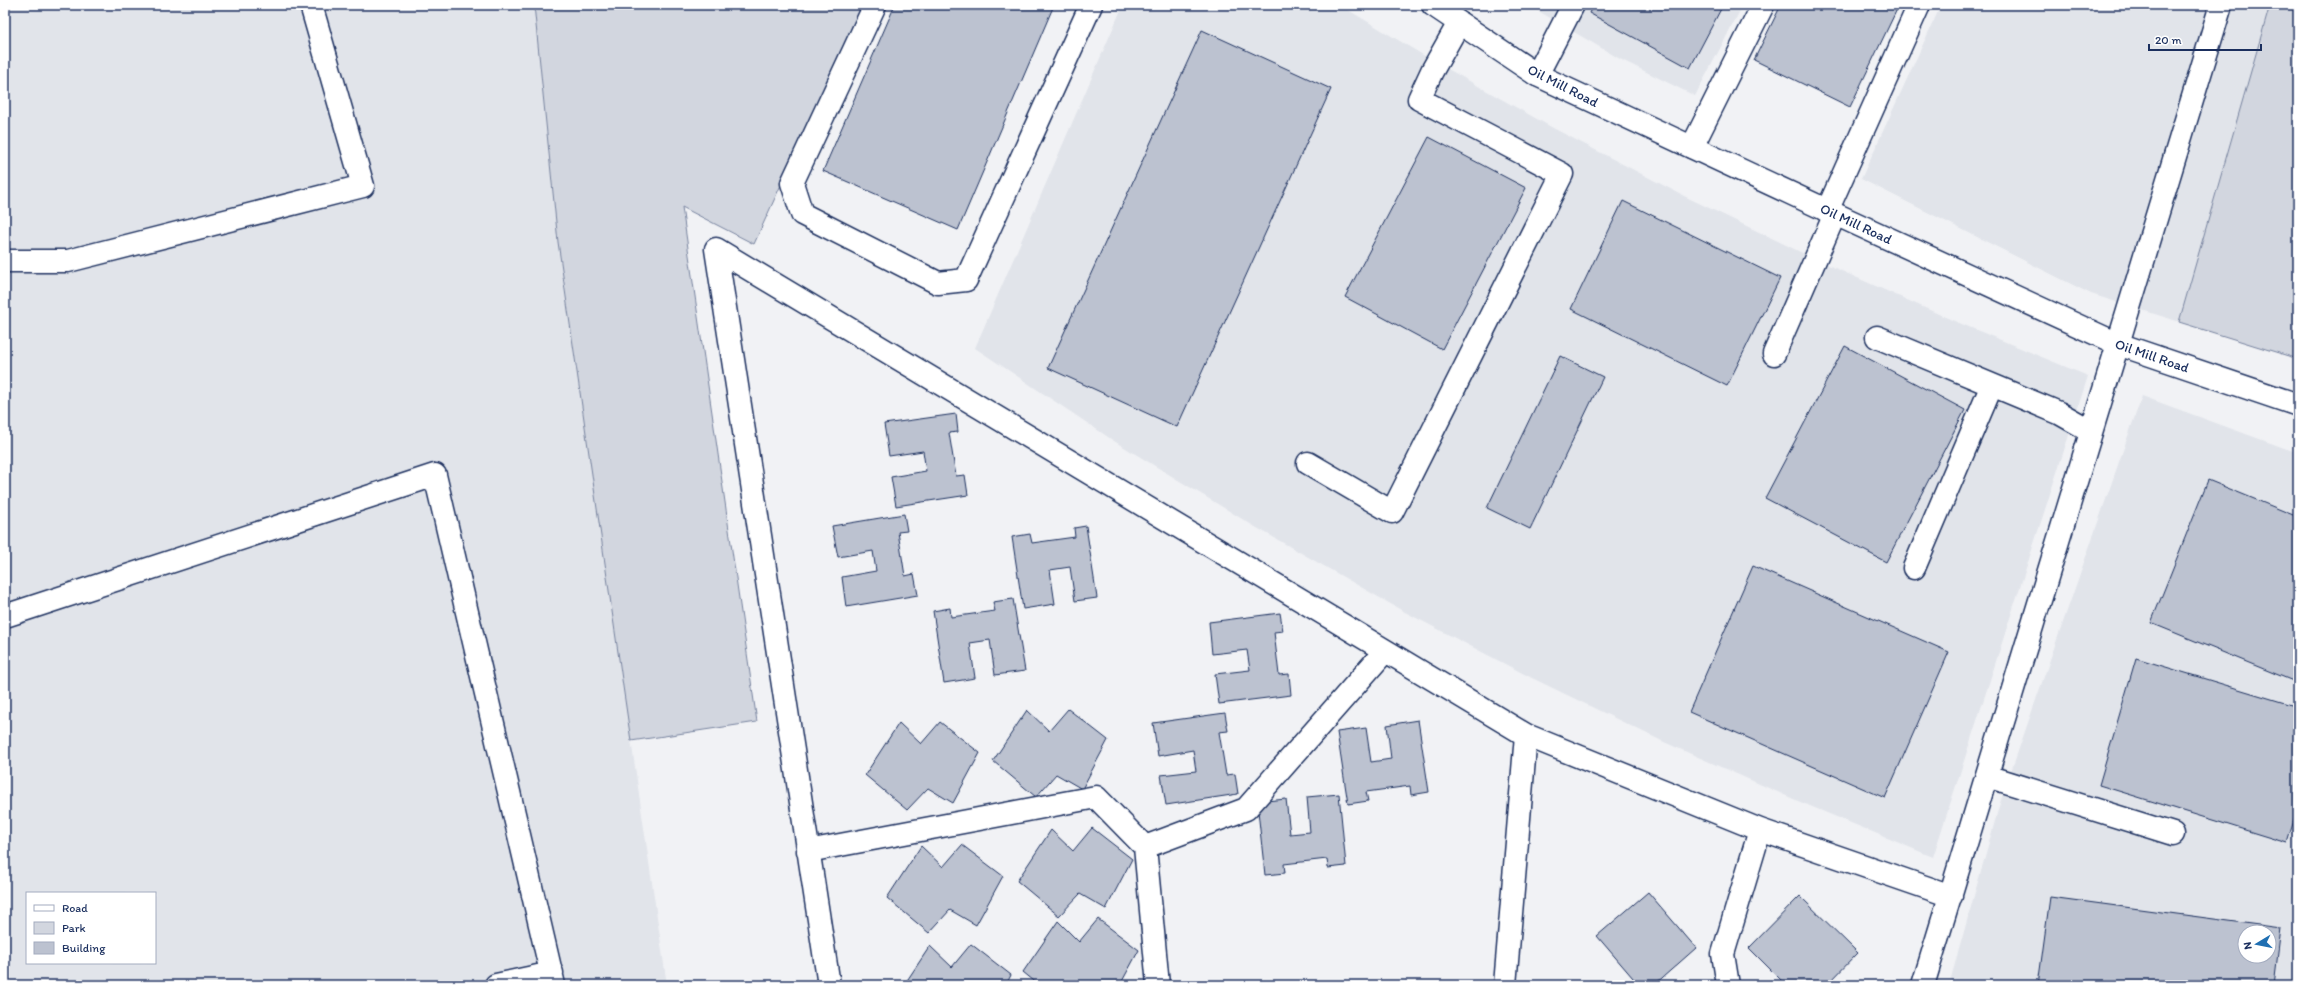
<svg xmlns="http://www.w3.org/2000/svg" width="2303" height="990" viewBox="0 0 2303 990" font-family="Itim,sans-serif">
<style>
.built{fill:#e1e4ea;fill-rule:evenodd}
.green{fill:#d2d6df;stroke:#76829e}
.building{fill:#bcc2d0;stroke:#1b2f5e;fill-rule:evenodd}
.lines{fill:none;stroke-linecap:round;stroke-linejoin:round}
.minor-casing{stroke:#1b2f5e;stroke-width:25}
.major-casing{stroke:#1b2f5e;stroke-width:25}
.minor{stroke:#fff;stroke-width:22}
.major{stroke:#fff;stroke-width:22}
.labels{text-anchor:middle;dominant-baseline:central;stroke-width:3;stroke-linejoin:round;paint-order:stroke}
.street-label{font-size:14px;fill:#1b2f5e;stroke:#fff}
</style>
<rect width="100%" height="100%" fill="#f1f2f5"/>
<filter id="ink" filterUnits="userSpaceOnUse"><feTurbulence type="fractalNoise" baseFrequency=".025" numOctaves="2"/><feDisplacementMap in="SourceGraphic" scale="8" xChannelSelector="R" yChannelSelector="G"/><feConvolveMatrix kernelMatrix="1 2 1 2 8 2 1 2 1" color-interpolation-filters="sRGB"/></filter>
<g filter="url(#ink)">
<path class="built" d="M5 5H534L558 242 667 985H5ZM27 893H155V963H27Z
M1123 5H1340L1423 55 1553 128 1684 196 1817 260 1952 320 2088 376 1933 857 1798 801 1664 742 1532 678 1403 611 1257 528 1114 441 975 348Z
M1528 5H1743L1695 96 1620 59Z
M1941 5H2298V359L2091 294 1861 179Z
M2142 396 2298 453V985H1949L2000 803ZM2245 932H2269V956H2245Z"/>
<path class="green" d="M534 5H863L754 244 682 207 757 722 631 741 558 242Z
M2270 5H2298V359L2179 322Z"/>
<path class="building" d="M895 5H1054L958 230 823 171Z
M1593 5H1723L1690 68 1589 13Z
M1781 5H1899L1850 107 1754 60Z
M1202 30 1331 89 1177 427 1048 368Z
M1429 137 1526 188 1442 349 1345 297Z
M1623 201 1780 278 1727 386 1571 309Z
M1845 346 1965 410 1886 562 1765 498Z
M1560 356 1603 377 1530 529 1487 508Z
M956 414 958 432 949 433 956 476 965 475 968 495 896 506 891 477 926 471 923 451 889 456 884 424Z
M2208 480 2298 517V683L2151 623Z
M904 514 907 531 898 532 905 576 914 574 918 595 846 607 842 577 876 571 873 551 838 557 832 526Z
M1086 526 1097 598 1075 601 1070 567 1050 570 1055 604 1023 609 1012 537 1030 534 1032 543 1075 537 1074 528Z
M1753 566 1949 652 1885 798 1689 712Z
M1013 599 1025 671 995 675 990 640 970 643 975 678 944 683 933 611 950 608 951 617 995 611 993 602Z
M1280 613 1283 631 1274 632 1279 675 1289 674 1291 695 1219 704 1215 674 1250 670 1247 650 1212 654 1209 622Z
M2136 658 2298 707V807L2287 843 2099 785Z
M1068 709 1108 740 1082 789 1056 774 1036 797 993 761 1027 710 1049 731Z
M1225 713 1228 731 1219 732 1226 775 1235 774 1238 794 1166 805 1161 775 1196 771 1193 750 1158 756 1153 723Z
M1418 720 1429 792 1411 795 1410 786 1366 792 1368 801 1348 804 1337 732 1366 728 1371 762 1391 759 1387 725Z
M940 722 980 753 953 803 928 788 907 810 865 775 899 723 921 744Z
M1339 794 1346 866 1328 868 1327 859 1284 864 1285 873 1265 875 1257 802 1286 799 1290 834 1310 832 1307 797Z
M1092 828 1132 859 1106 909 1080 894 1059 916 1017 881 1051 830 1073 851Z
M962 845 1003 876 976 925 950 910 929 933 887 898 921 846 943 867Z
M1648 892 1696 948 1654 985H1639L1597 936Z
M1800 896 1858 953 1827 985H1786L1749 948Z
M2050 897 2281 928 2274 985H2038ZM2245 932H2269V956H2245Z
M1098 919 1139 950 1120 985H1039L1023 972 1058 921 1079 942Z
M971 944 1011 975 1006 985H904L930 946 952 967Z"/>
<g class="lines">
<g class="minor-casing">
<path id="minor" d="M875 5 792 183 802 214 938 283 966 280 1091 5
M1537 75 1573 5
M1692 147 1763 5
M1827 211 1919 5
M5 261H68L363 186 311 5
M1877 337 2059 413 2091 431
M1774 354 1835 214
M1308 463 1392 512 1562 174 1419 99 1432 71 1459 23
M1914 568 1992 385
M5 616 435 475 554 985
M1987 776 2173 834
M808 851 1096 797 1145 847
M496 985 552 973
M829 985 716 249 1526 735 1760 830 1951 896
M1158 985 1145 847 1246 809 1385 651
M1505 985 1526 735
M1728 985 1723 954 1760 830
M1923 985 2221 5"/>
</g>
<g class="major-casing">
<path id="major" d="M1433 5 1537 75 1835 214 2118 344 2298 405"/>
</g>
<use href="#minor" class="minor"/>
<use href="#major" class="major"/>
</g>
</g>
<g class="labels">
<g class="street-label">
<text transform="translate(1563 86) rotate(27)">Oil Mill Road</text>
<text transform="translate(1856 224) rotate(25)">Oil Mill Road</text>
<text transform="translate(2152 356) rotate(19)">Oil Mill Road</text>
</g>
</g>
<rect width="2303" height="990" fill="none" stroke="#fff" stroke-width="20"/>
<rect x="10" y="10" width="2283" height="970" fill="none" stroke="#1b2f5e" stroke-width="1.5" filter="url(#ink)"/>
<rect x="26" y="892" width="130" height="72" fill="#ffffff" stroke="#a4acbf"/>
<rect x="34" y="905" width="20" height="6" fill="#ffffff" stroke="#a4acbf"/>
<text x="62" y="912" font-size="12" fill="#1b2f5e">Road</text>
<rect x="34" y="922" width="20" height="12" fill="#d2d6df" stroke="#a4acbf"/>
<text x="62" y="932" font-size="12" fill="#1b2f5e">Park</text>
<rect x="34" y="942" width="20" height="12" fill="#bcc2d0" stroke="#a4acbf"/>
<text x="62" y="952" font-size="12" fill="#1b2f5e">Building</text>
<g transform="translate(2257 944) rotate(260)"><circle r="19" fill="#ffffff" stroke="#a4acbf"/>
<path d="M0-3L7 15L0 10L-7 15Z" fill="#1f6fb2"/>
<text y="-6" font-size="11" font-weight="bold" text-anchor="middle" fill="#1b2f5e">N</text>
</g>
<path d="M2149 44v6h112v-6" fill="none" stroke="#1b2f5e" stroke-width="2"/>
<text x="2155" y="44" font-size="12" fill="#1b2f5e" stroke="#ffffff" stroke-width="3" paint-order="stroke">20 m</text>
</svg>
